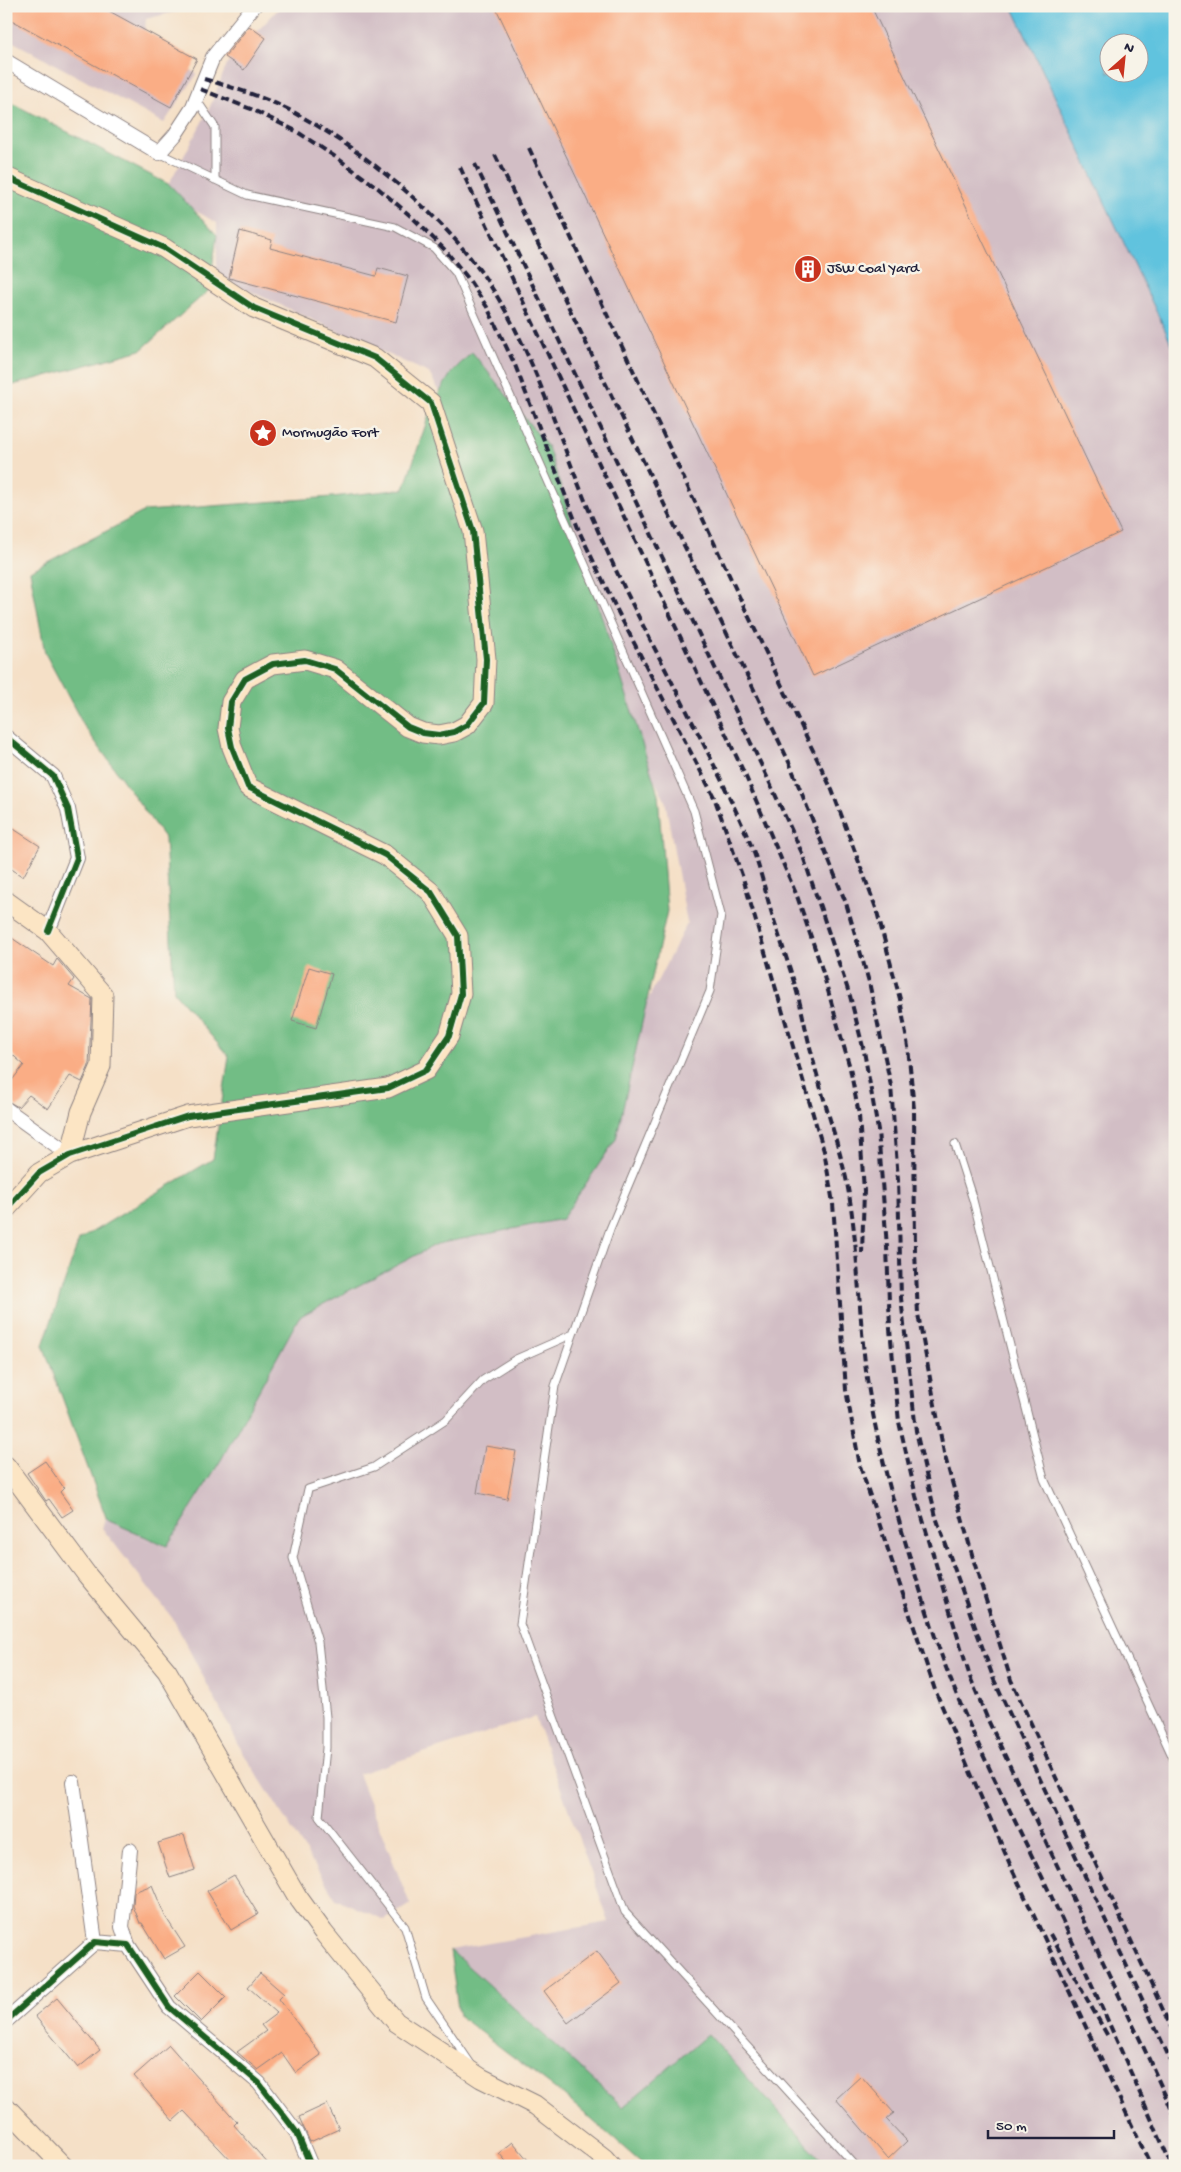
<svg xmlns="http://www.w3.org/2000/svg" width="1181" height="2172" viewBox="0 0 1181 2172" font-family="'Gochi Hand',sans-serif">
<style>
.industrial{fill:#d2bec5}
.forest{fill:#72bd85;stroke:#4a7060}
.water{fill:#60c3de;stroke:#41728c;fill-rule:evenodd}
.building{fill:#faad85}
.lines{fill:none;stroke-linecap:round;stroke-linejoin:round}
.lane-casing{stroke:#8c8181;stroke-width:9}
.street-casing{stroke:#8c8181;stroke-width:16}
.secondary-casing{stroke:#8c8181;stroke-width:21}
.lane{stroke:#fff;stroke-width:7}
.street{stroke:#fff;stroke-width:14}
.secondary{stroke:#fce5c4;stroke-width:19}
.rail{stroke:#22223b;stroke-width:4;stroke-dasharray:8 4;stroke-linecap:butt}
.cycleway-casing{stroke:#f7f3e8;stroke-width:9}
.cycleway{stroke:#1b5e20;stroke-width:6}
.labels{text-anchor:middle;dominant-baseline:central;stroke-width:5;stroke-linejoin:round;paint-order:stroke}
.poi-label{font-size:15px;fill:#22223b;stroke:#f7f3e8;text-anchor:start}
</style>
<rect width="100%" height="100%" fill="#f7f3e8"/>
<filter id="ink" filterUnits="userSpaceOnUse"><feTurbulence type="fractalNoise" baseFrequency=".02" numOctaves="2"/><feDisplacementMap in="SourceGraphic" scale="10" xChannelSelector="R" yChannelSelector="G"/><feConvolveMatrix kernelMatrix="1 2 1 2 8 2 1 2 1" color-interpolation-filters="sRGB"/></filter>
<filter id="wash" filterUnits="userSpaceOnUse"><feTurbulence type="fractalNoise" baseFrequency=".0096" numOctaves="4" result="noise"/><feDisplacementMap in="SourceGraphic" scale="20" xChannelSelector="R" yChannelSelector="G"/><feGaussianBlur stdDeviation="1.12" result="paint"/><feColorMatrix in="noise" values="0 0 0 0 0 0 0 0 0 0 0 0 0 0 0 0 0 1.4 0 .05"/><feComposite in="paint" operator="in"/></filter>
<g filter="url(#wash)">
<rect width="100%" height="100%" fill="#f5e0c7"/>
<path class="industrial" d="M6 6H199L146 19 143 45 197 74 164 123 6 38Z
M281 6H1012L1175 351V2166H827L708 2034 623 2107 450 1950 609 1922 535 1717 358 1774 410 1904 385 1920 336 1899 242 1751 173 1619 102 1528 174 1330 617 1060 687 923 665 800 429 373 217 276V223L164 193 209 109 227 64Z"/>
<path class="forest" d="M6 100 170 185 217 235 209 290 141 350 6 387Z
M472 352 548 447 658 794 667 911 616 1139 562 1219 437 1244 299 1317 221 1460 167 1546 107 1520 43 1345 79 1240 213 1159 229 1057 174 992 165 839 84 726 45 653 30 571 145 511 332 497 404 489 433 403 452 372Z
M450 1950 623 2107 708 2034 827 2166H645L562 2094 459 2016Z"/>
<path class="water" d="M1012 6H1175V351ZM1108 42H1138V72H1108Z"/>
<g id="blocks">
<path class="building" d="M6 6H100L197 59 171 107 6 17Z
M495 6H871L1121 532 813 676Z
M249 26 266 38 244 70 225 57Z
M240 231 272 240 270 248 376 276 378 268 408 276 396 322 229 278Z
M6 824 40 846 23 877 6 865Z
M6 934 53 966 57 959 74 979 69 986 92 999 89 1066 82 1082 70 1076 48 1109 29 1095 18 1107 6 1100V1088L24 1065 6 1049Z
M309 967 332 974 316 1028 292 1021Z
M485 1446 516 1451 507 1499 477 1493Z
M45 1461 64 1488 60 1492 73 1510 62 1517 49 1499 46 1501 27 1473Z
M184 1835 195 1870 170 1878 158 1843Z
M234 1875 258 1914 231 1930 207 1891Z
M152 1885 165 1916 185 1947 164 1959 142 1923H140L133 1906 134 1892Z
M597 1951 621 1983 568 2023 544 1991Z
M200 1971 226 1997 201 2022 175 1996Z
M260 1973 284 1994 279 1999 321 2055 296 2073 282 2053 258 2070 237 2052 266 2031 261 2025 277 2013 248 1987Z
M57 1998 100 2050 78 2068 35 2016Z
M169 2045 237 2122 234 2125 270 2166H236L184 2111 173 2121 134 2076Z
M861 2076 894 2113 886 2119 907 2141 888 2159 836 2099Z
M327 2104 339 2129 310 2142 299 2117Z
M513 2142 533 2166H510L499 2153Z"/>
</g>
</g>
<g filter="url(#ink)">
<use href="#blocks" fill-opacity="0" stroke="#8c8181" stroke-width="1"/>
<g class="lines">
<g class="lane-casing">
<path id="lane" d="M196 99 215 127V180
M159 153 247 195 395 227 434 248 456 273 694 811 721 915 710 991 610 1229 555 1386 520 1624 625 1912 856 2166
M955 1144 973 1200 1044 1479 1175 1762
M471 2064 426 1998 405 1927 319 1817 326 1748V1717L318 1642 293 1558 308 1489 374 1467 446 1420 483 1380 516 1359 573 1334"/>
</g>
<g class="street-casing">
<path id="street" d="M6 61 159 153 175 135 192 109 213 57 254 6
M6 737 53 776 68 809 77 858 48 931
M6 1109 70 1155
M73 1782 95 1942
M128 1945 122 1927 130 1850
M6 2021 95 1942 128 1945 169 2007 259 2083 297 2133 311 2166"/>
</g>
<g class="secondary-casing">
<path id="secondary" d="M6 177 164 248 254 308 375 358 431 403 473 531 486 659 484 703 467 725 454 732 439 735 423 733 408 727 335 669 305 660 273 664 245 679 231 702 228 728 232 747 248 787 385 855 431 892 458 936 461 994 449 1036 426 1070 388 1088 188 1116 70 1155 39 1173 6 1209
M6 901 48 931 103 995 101 1066 81 1112 70 1155
M6 1466 87 1575 167 1671 297 1896 323 1932 396 2022 481 2078 535 2105 604 2158 611 2166
M6 2107 63 2166"/>
</g>
<use href="#lane" class="lane"/>
<use href="#street" class="street"/>
<use href="#secondary" class="secondary"/>
<path class="rail" d="M204 79C238 89 274 100 304 118 364 152 434 209 475 264 533 340 557 438 595 524 642 633 704 735 751 845 760 867 765 891 772 914 779 936 787 959 794 982 801 1004 805 1028 811 1051 821 1094 836 1135 846 1178 861 1252 857 1328 871 1403 884 1477 907 1549 930 1621 958 1712 1004 1797 1045 1883 1089 1976 1130 2071 1172 2166
M200 89 251 109 296 131 337 158 378 188 413 218 446 251 467 277 487 307 515 365 580 533 617 610 714 797 743 878 824 1151 833 1203 846 1390 860 1466 935 1690 1012 1869 1151 2166
M529 148 746 611 832 790 876 908 900 999 908 1047 914 1109 915 1252 918 1314 944 1453 975 1565 1011 1680 1175 2036
M495 155 789 762 846 903 869 982 891 1086 898 1180 901 1298 916 1431 936 1517 994 1680 1175 2070
M475 164 768 779 802 853 850 996 864 1051 878 1130 887 1247 890 1329 899 1422 916 1496 945 1595 970 1677 988 1720 1143 2046 1175 2117
M460 167 746 777 797 896 821 966 850 1068 859 1115 864 1191 862 1253
M1050 1934 1109 2038"/>
<g class="cycleway-casing">
<path id="cycleway" d="M6 177 164 248 254 308 375 358 431 403 473 531 486 659 484 703 467 725 454 732 439 735 423 733 408 727 335 669 305 660 273 664 245 679 231 702 228 728 232 747 248 787 385 855 431 892 458 936 461 994 449 1036 426 1070 388 1088 188 1116 70 1155 39 1173 6 1209
M6 737 53 776 68 809 77 858 48 931
M6 2021 95 1942 128 1945 169 2007 259 2083 297 2133 311 2166"/>
</g>
<use href="#cycleway" class="cycleway"/>
</g>
</g>
<defs>
<g id="building-disc" transform="scale(1.4375)"><circle r="9.5" fill="#c8321e" stroke="#f7f3e8"/><path d="M-4-6H4V6H1V3H-1V6H-4ZM-2.5-4.3h1.7v1.8h-1.7ZM.8-4.3h1.7v1.8H.8ZM-2.5-1h1.7V.8h-1.7ZM.8-1h1.7V.8H.8Z" fill="#fff"/></g>
<g id="sight-disc" transform="scale(1.4375)"><circle r="9.5" fill="#c8321e" stroke="#f7f3e8"/><path d="M0-6L1.8-2.2L6-1.7L2.9 1.2L3.7 5.4L0 3.3L-3.7 5.4L-2.9 1.2L-6-1.7L-1.8-2.2Z" fill="#fff"/></g>
</defs>
<g fill-rule="evenodd">
<use href="#building-disc" x="808" y="269"/>
<use href="#sight-disc" x="263" y="433"/>
</g>
<g class="labels">
<g class="poi-label">
<text x="827" y="269">JSW Coal Yard</text>
<text x="282" y="433">Mormugão Fort</text>
</g>
</g>
<rect width="1181" height="2172" fill="none" stroke="#f7f3e8" stroke-width="25"/>
<g transform="translate(1124 58) rotate(27)"><circle r="24" fill="#f7f3e8" stroke="#a29fa3"/>
<path d="M0-4L9 19L0 12L-9 19Z" fill="#c8321e"/>
<text y="-8" font-size="14" font-weight="bold" text-anchor="middle" fill="#22223b">N</text>
</g>
<path d="M988 2130v8h126v-8" fill="none" stroke="#22223b" stroke-width="2.5"/>
<text x="996" y="2130" font-size="15" fill="#22223b" stroke="#f7f3e8" stroke-width="4" paint-order="stroke">50 m</text>
</svg>
